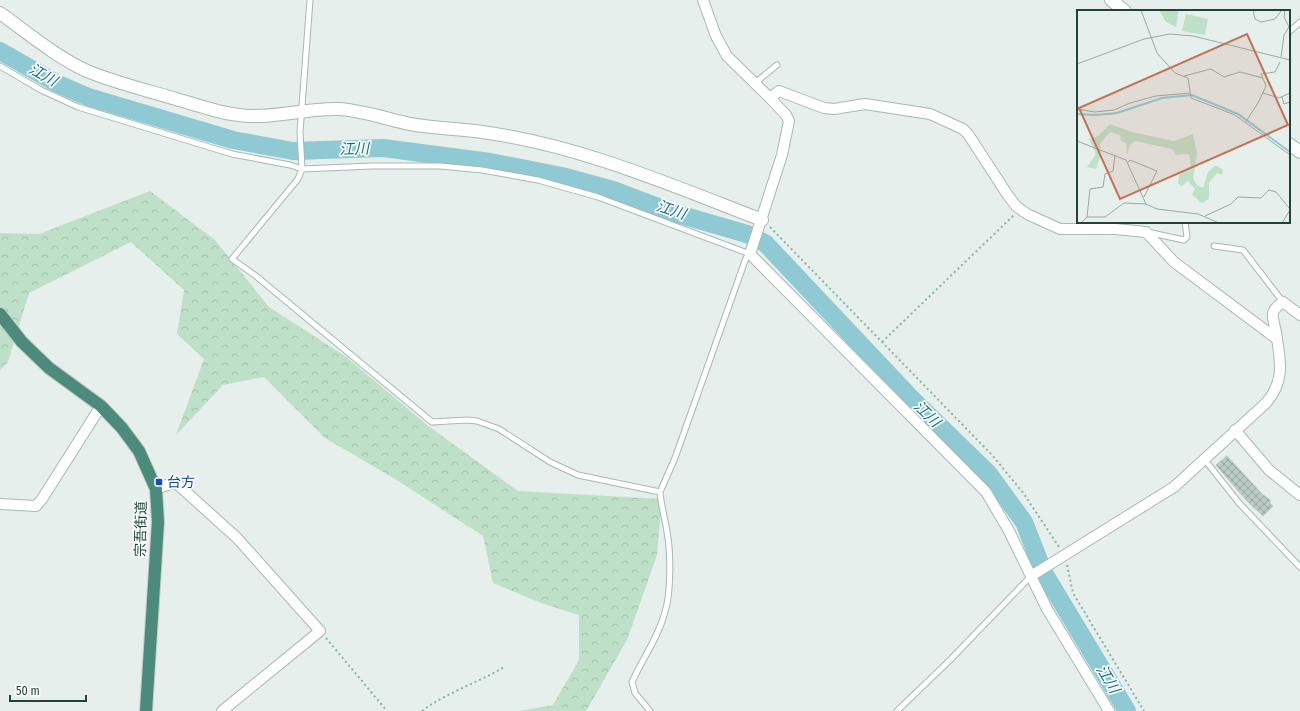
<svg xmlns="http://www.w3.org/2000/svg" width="1300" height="711" viewBox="0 0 1300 711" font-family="'Fira Sans Condensed','Noto Sans JP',sans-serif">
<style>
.forest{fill:url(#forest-crowns)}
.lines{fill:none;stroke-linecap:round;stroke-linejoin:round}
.river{stroke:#8ec9d4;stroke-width:18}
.building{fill:url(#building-cross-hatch);stroke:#b8c9c2}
.service-casing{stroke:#a8b8b2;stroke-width:7}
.minor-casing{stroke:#a8b8b2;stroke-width:12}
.tertiary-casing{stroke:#a8b8b2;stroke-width:14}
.trunk-casing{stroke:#c2cac8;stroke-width:14}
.path{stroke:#86b3a5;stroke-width:2;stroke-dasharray:2 3;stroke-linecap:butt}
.service{stroke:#fff;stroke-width:5}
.minor{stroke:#fff;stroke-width:10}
.tertiary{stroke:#fff;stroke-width:12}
.trunk{stroke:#4c8a7c;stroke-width:12}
.transit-dot{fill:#1a4fb4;stroke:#f7fbf9;stroke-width:1.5}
.labels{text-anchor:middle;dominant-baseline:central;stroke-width:3.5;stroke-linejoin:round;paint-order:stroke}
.transit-label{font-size:14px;fill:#164399;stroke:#f7fbf9;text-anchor:start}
.street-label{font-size:14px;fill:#24423a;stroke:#f7fbf9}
.water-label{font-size:15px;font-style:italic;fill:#1c6f80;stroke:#f7fbf9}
.inset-river{fill:none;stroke:#8ec9d4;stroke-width:2}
.inset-road{fill:none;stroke:#98aaa4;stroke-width:1}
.view{fill:#c07456;fill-opacity:0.15;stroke:#c07456;stroke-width:2}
.inset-edge{fill:none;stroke:#24423a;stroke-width:2}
</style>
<defs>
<pattern id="forest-crowns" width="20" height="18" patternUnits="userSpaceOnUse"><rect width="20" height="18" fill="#bfe0c8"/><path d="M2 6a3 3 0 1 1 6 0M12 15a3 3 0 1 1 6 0" fill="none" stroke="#a4c1ad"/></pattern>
<pattern id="building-cross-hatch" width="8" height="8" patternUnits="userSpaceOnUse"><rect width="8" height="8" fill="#bbcac4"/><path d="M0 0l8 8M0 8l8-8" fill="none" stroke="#98a6a0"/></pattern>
</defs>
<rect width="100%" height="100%" fill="#e6efeb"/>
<path class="forest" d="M150 191 215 240 269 307 345 356 427 425 518 491 662 499 657 555 627 640 586 711H519L553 705 579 660V615L541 603 493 583 483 536 395 479 325 438 264 377 223 385 176 435 204 359 177 334 184 290 131 242 29 293 8 362 0 370V233L39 234Z"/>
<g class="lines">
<path class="river" d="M0 51 56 83 88 97 233 140 293 151 383 148 490 162 562 176 613 190 671 212 747 234 765 243 911 398 989 474 1024 522 1044 573 1127 711"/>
</g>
<path class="building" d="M1227 456 1262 494 1271 501 1269 502 1273 506 1263 516 1247 501 1216 465Z"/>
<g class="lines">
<g class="service-casing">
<path id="service" d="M310 0 300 132 302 169 298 179 232 259 256 276 432 422 467 420 477 421 499 429 550 462 578 475 660 492C661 506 665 518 667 532 671 552 671 593 665 612 658 638 643 658 632 682L635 693 650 711
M1289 32 1300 22
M0 66 41 90 78 107 232 154 290 165 302 169 372 166H440L482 170 538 180 598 197 750 254 746 258 675 458 660 492
M755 83 777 65
M1147 232 1184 240 1187 237 1185 222
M1214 246 1243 250 1283 302
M1205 460 1239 503 1300 567
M897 711 950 660 1031 576"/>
</g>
<g class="minor-casing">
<path id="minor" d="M703 0 716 36 727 56 770 98 786 115 789 121 782 155 750 254 986 492 1009 531 1047 609 1109 711
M770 98 779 91 824 108 834 109 865 104 930 114 963 129 968 134 1007 194 1016 206 1027 214 1060 229H1115L1146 232 1174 262 1277 339
M1235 430 1269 470 1300 495
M156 489 175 482 237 538 320 631 222 711
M0 504 36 506 42 499 101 406
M1031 576 1174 487 1266 403C1286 380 1280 360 1276 332 1275 327 1272 319 1273 313 1274 308 1279 305 1283 302L1300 315"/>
</g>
<g class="tertiary-casing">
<path id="tertiary" d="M1111 0 1125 11
M0 13C28 33 56 57 87 71 116 83 146 90 176 99 200 106 225 115 250 116 280 117 309 108 338 109 362 110 386 119 410 124 433 128 458 129 482 132 579 145 671 185 762 220
M1289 144 1300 152"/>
</g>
<g class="trunk-casing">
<path id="trunk" d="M0 314 22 342 49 368 101 406 122 428 139 451 156 489 158 522 146 711"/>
</g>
<path class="path" d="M770 227 993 456 1024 494 1059 547
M882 342 1014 215
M1067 565 1073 593 1144 711
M326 638 387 711
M422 711C447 692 478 683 504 667"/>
<use href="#service" class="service"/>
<use href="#minor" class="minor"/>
<use href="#tertiary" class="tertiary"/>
<use href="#trunk" class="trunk"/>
</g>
<rect class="transit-dot" x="155" y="478" width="8" height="8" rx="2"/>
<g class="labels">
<g class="transit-label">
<text x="167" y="482">台方</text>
</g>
<g class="street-label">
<text transform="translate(141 529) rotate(-89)">宗吾街道</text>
</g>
<g class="water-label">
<text transform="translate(43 75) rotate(29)">江川</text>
<text transform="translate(354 149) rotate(-2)">江川</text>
<text transform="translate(671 210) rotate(18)">江川</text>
<text transform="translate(927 414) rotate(44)">江川</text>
<text transform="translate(1108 679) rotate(59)">江川</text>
</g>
</g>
<g transform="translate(1077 10)">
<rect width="213" height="213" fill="#e6efeb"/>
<path d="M33 114 55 122 97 131 116 124 120 144 116 168 120 175 126 178 131 162 139 155 146 160 145 165 140 163 132 173V189L125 193 121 190 115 184 118 179 111 171 105 176 101 174 102 165 114 157 112 144 99 145 95 139 58 131 53 135 50 144 49 133 44 131 43 125 33 122 23 134 24 144 19 159 10 157 19 144 12 129 21 126Z" fill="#bfe0c8"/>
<path d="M82 0H102L99 17 89 12ZM109 4 131 9 128 25 105 21Z" fill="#bfe0c8"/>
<path class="inset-river" d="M0 104 19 105 40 103 85 88 115 85 161 104 213 142"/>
<path class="inset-road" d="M64 0 80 43 98 63 111 68 114 88 158 105 213 145M176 0 178 9 184 12 198 9 205 0M204 47 207 25 212 17 207 7 208 0M0 54 67 29 93 24 116 26 213 50M107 66 134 59 147 67 163 62 186 68M186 83 202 88 213 83M213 84V68M205 87 207 94 213 92M0 99 18 102 37 100 53 93 79 86 113 83M168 113 181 93 189 76 184 64 198 62 203 52M0 131 49 150 69 194 80 199 121 204 142 213M51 152 53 150 80 161 67 187M128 206 154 194 161 187 184 188 192 180 199 182 213 199M10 207H28L47 193 69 194M4 213 10 207 13 179 26 177 28 164 36 161 38 145M205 213 213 200"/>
<path class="view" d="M170 24 211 115 43 189 2 98Z"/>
<rect width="213" height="213" class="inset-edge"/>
</g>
<path d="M10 695v6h76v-6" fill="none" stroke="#24423a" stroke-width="2"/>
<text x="16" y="695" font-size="12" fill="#24423a" stroke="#f7fbf9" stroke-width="3" paint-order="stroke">50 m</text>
</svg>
